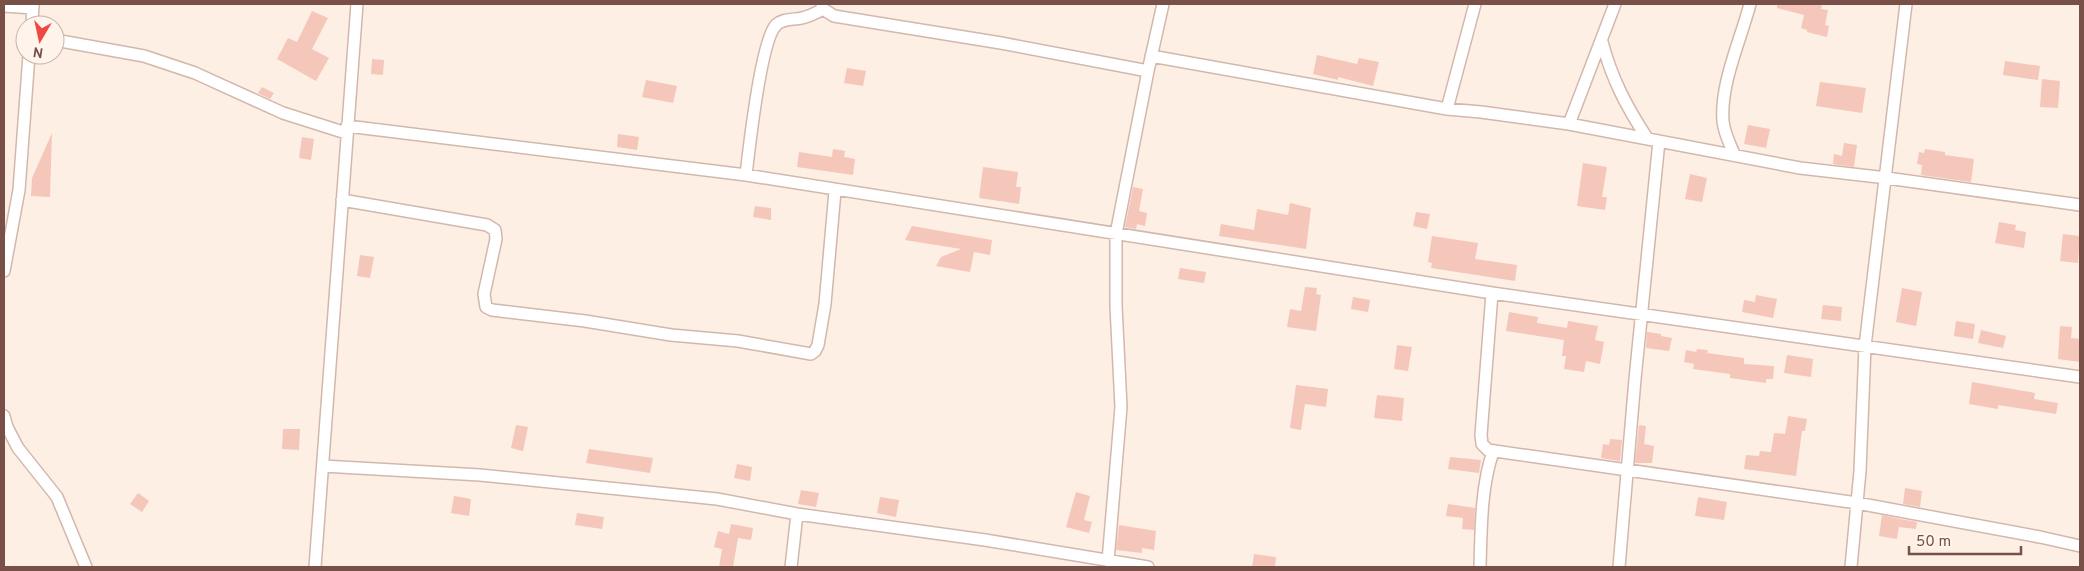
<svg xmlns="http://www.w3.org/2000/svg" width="2084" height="571" viewBox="0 0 2084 571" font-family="Overpass,sans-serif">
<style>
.building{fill:#f5c6ba}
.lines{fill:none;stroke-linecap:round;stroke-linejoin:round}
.minor-casing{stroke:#d3b7ac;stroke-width:14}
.minor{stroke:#fff;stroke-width:11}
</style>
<rect width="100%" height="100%" fill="#feefe4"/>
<path class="building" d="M1777 4H1822L1821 9 1828 10 1825 25 1829 26 1827 37 1807 32V30L1801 28 1804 15 1777 8Z
M312 11 328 18 312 49 329 58 316 81 277 59 288 38 297 42Z
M1317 55 1357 64 1359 58 1379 62 1373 86 1338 77V80L1313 74Z
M372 59 384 60 383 75 371 74Z
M2005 61 2040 66 2038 80 2003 75Z
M847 68 866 71 863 86 844 83Z
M2042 79 2060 81 2058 108 2040 107Z
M646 80 677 86 673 103 642 97Z
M1820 82 1866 88 1862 113 1816 106Z
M262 87 274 93 270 99 258 93Z
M1748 125 1770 129 1766 148 1744 144Z
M52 133 50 197 31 196 32 178Z
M618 134 639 137 637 150 617 147Z
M302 137 314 139 311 160 299 158Z
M1844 143 1857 145 1854 167 1833 164 1834 154 1842 156Z
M833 149 845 151 844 157 855 159 853 175 797 167 799 152 832 157Z
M1925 149 1945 152V155L1974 159 1971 182 1921 175 1922 165 1917 164 1919 152 1924 153Z
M1583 163 1607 167 1602 197H1607L1605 210 1577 206Z
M983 167 1018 172 1016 187H1021L1019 204 979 198Z
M1690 174 1707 178 1702 202 1685 199Z
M1133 187 1143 189 1139 211 1147 213 1145 226 1137 224 1136 229 1125 227Z
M1290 203 1311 208 1306 249 1219 236 1221 224 1254 230 1257 209 1288 215Z
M755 206 771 208V220L753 217Z
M1416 212 1430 214 1427 229 1413 226Z
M1999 222 2016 225 2015 230 2026 232 2024 248 1995 243Z
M912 226 992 240 990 255 974 252 970 272 936 266 941 257 961 249 905 240Z
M2063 234 2080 236 2078 263 2060 261Z
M1432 236 1478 243 1475 259 1517 265 1515 281 1431 268 1432 263 1428 262Z
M360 255 374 257 370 278 357 276Z
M1180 268 1206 272 1204 283 1178 279Z
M1305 287 1317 288 1316 294 1321 295 1316 331 1287 327 1290 309 1301 311Z
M1902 288 1922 292 1916 326 1896 322Z
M1756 295 1777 299 1773 318 1742 312 1744 300 1755 302Z
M1353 297 1370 300 1368 312 1351 309Z
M1823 305 1842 307 1841 321 1821 319Z
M1509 312 1538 317 1537 323 1567 328 1568 321 1598 326 1595 340 1604 342 1600 364 1586 361 1584 372 1564 369 1566 356H1562L1564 340 1506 331Z
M1956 321 1975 324 1973 339 1954 336Z
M2060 326 2072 327 2071 338 2080 339V362L2058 359Z
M1981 330 2006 336 2003 348 1978 343Z
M1647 332 1661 334V336L1672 338 1669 351 1646 348Z
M1397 345 1412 347 1408 371 1394 369Z
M1697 349 1708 350 1707 353 1744 358V364L1774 366 1773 379H1766V383L1730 378V374L1693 369 1694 364 1684 362 1686 350 1696 352Z
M1787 355 1813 359 1811 377 1784 373Z
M1972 382 2035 393 2034 399 2058 403 2056 414 1998 405V409L1969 404Z
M1296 385 1328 389 1326 407 1305 404 1301 430 1290 428Z
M1377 395 1404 398 1402 421 1374 418Z
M1788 416 1807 419 1805 431H1802L1796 476 1744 469 1746 455 1759 456 1760 451 1771 452 1774 433 1785 434Z
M516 425 528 427 523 451 511 448Z
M1639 425 1646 426 1644 444 1654 446 1652 463H1635Z
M283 429H300L299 450 282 449Z
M1610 439 1622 440 1620 461 1601 458 1603 444 1609 445Z
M589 449 653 458 650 473 586 463Z
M1450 457 1481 460 1479 473 1448 469Z
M737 464 752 467 750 481 734 478Z
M1905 488 1922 491 1920 507 1903 504Z
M801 490 819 493 816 507 798 504Z
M1076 492 1090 496 1084 520 1092 522 1089 533 1066 527Z
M138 493 149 501 142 512 130 504Z
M454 496 471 499 469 516 451 513Z
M880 497 899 500 896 517 877 513Z
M1698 497 1727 502 1724 520 1695 516Z
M1448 504 1475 508 1474 530 1462 529 1463 518 1446 516Z
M577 513 604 517 602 529 575 525Z
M1882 515 1900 519 1897 539 1879 536Z
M1900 519 1917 522 1916 529 1899 527Z
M731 524 753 528 751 540 738 538 733 567H719L722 549 714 547 718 531 729 534Z
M1119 525 1156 531 1154 550 1142 548V553L1116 550Z
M1254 554 1276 557 1275 567H1252Z"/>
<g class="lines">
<g class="minor-casing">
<path id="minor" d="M822 4 823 9 834 16 1001 43 1148 71
M4 6 33 8
M32 25 33 4
M55 40 144 56 195 73 283 113 346 133
M1602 42C1612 79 1626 106 1647 138
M1151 56 1447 109 1481 112 1569 124 1800 168 1887 178 2080 205
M1447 109 1475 4
M1569 124 1615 4
M347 126 746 175 1492 293 2080 377
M1734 154C1730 144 1724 133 1723 121 1720 84 1741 39 1750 4
M746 175C749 149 761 40 776 25 783 18 794 20 802 18 810 16 816 13 823 9
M342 200 487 225 495 230 496 239 484 294 486 307 492 310 585 321 671 335 738 341 811 354 815 351 818 345 825 304 835 191
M4 271 19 190 29 55
M1492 293 1481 435 1482 444 1488 450 1857 503 2040 537 2080 546
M4 416 7 427 18 448 57 497 86 567
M323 466 480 475 717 499 797 514 985 540 1148 567
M1108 561 1121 407 1116 306V234L1148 71 1163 4
M315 567 357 4
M791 567 797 514
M1480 567C1481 531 1481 485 1493 452
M1619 567 1635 379 1659 141
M1851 567 1860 471 1865 346 1906 4"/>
</g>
<use href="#minor" class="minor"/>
</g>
<rect width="2084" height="571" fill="none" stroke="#795047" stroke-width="10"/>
<g transform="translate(40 40) rotate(189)"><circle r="24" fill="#fff4ec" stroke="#c9b2aa"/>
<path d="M0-4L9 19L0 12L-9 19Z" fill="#f14741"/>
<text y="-8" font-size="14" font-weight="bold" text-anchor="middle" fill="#795047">N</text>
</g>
<path d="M1909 546v8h112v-8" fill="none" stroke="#795047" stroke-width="2.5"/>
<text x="1916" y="546" font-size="15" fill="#795047" stroke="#fff4ec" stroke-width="4" paint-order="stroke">50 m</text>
</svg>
